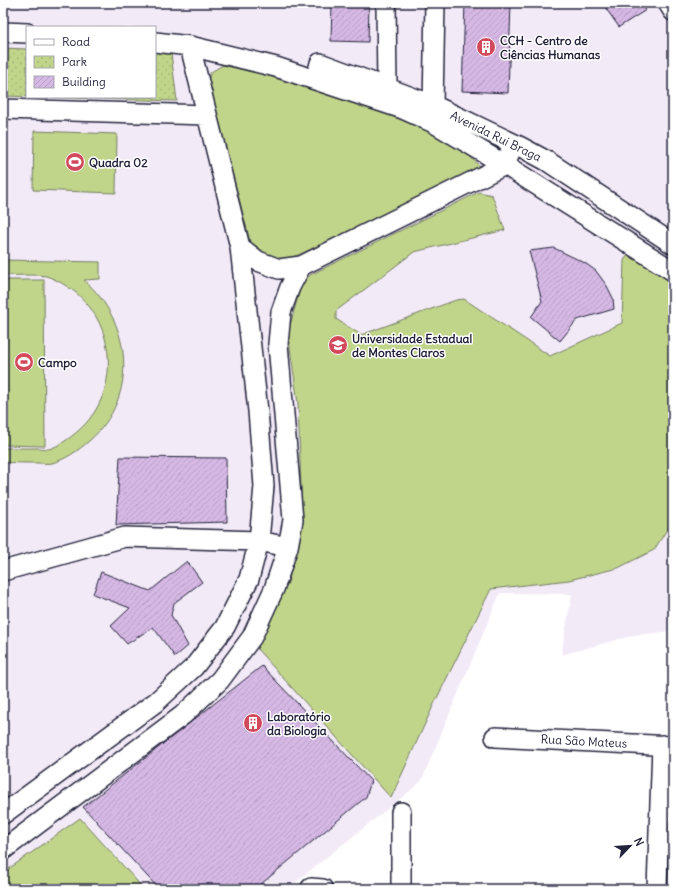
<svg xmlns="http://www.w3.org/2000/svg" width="676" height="892" viewBox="0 0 676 892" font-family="Delius,sans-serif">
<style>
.built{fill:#f3eaf7;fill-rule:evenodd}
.grass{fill:#c1d58a;stroke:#727c62}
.park{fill:url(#park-dots);stroke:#727c62}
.building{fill:url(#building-hatch);stroke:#22223b}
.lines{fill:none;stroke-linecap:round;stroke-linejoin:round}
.minor-casing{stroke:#22223b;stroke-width:22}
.minor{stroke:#fff;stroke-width:19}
.labels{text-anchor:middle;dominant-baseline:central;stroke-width:3;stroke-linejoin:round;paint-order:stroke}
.poi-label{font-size:12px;font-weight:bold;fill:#22223b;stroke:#fff;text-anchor:start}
.street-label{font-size:12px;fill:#22223b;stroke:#fff}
</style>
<defs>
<pattern id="park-dots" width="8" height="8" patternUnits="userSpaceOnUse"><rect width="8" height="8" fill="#c1d58a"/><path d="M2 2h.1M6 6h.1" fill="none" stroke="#a6b778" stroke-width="1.8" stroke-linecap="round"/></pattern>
<pattern id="building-hatch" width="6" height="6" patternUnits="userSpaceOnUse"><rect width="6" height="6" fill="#d6b8e5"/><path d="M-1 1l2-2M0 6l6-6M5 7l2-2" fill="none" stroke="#b79ec5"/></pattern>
</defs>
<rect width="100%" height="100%" fill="#fff"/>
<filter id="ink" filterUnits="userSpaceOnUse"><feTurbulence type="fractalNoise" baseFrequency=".025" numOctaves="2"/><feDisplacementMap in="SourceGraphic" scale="8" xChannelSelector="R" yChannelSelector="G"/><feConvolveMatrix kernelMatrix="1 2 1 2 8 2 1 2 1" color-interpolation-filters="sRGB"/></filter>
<g filter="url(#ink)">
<path class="built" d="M3 3H673V631L635 635 561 655 572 594 500 593 421 782 287 889H3ZM27 27H155V97H27Z"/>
<path class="grass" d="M223 65H233L378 110 436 135 464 151 482 168 296 256C270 263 267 261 250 241L208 80 211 72Z
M34 131 117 134 116 193 33 190Z
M479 192 492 195 505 230 414 252 336 311V319L361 335 456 300 464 299 550 356 622 323 624 260 632 250 673 277V520L654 550 618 568 569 580 491 589 434 704 391 798 257 649 289 580 302 516 298 404 288 333 301 285 310 275Z
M3 260 100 262V279L84 280C132 322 140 397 89 441 79 450 65 460 52 463 47 464 41 463 37 463 25 463 14 463 3 462V448C14 448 25 448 37 448 40 448 45 449 49 449 59 446 70 438 78 431 120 395 118 327 75 292 67 286 56 279 46 276 35 274 15 276 3 275Z
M3 280H44L45 446 3 445Z
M80 818 144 889H3V873Z"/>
<path class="park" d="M3 48 27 49V97H155V52L171 53 177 101 3 96Z"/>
<path class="building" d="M332 3H369L368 42 331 41Z
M465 3H511L508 93 462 91Z
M602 3H641L646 10 619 27Z
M554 248 585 263 596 271 607 286 613 298 614 309 577 320 560 341 531 317 542 301 529 251Z
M120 457 226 458 227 522 116 525Z
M187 561 202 582 174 603 171 615 188 646 175 657 153 627 127 644 111 626 130 608 93 594 101 572 150 591Z
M262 666 371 781 366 797 255 889H159L83 807Z"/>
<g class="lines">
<g class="minor-casing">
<path id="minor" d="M386 3 387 88
M668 3 673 11
M3 32 27 33
M155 42 190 46 276 67 403 109 434 123 505 165 673 271
M316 79 320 63 433 105 521 147 547 161 673 244
M433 105 435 3
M3 109 207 115
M240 247 258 261 279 269 301 266
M3 571 125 537 259 541 288 547
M495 737 673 746
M401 812V889
M3 814 156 702 194 667 225 627 249 579 259 541 264 486 258 411 240 247 190 46
M3 850 183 715 220 680 252 637 274 589 288 547 293 520 278 344 281 312 290 287 301 266 505 165 513 144
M311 888 323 889
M657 889 662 745"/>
</g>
<use href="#minor" class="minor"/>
</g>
</g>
<defs>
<g id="building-disc" transform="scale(1)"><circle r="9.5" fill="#d1495b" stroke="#fff"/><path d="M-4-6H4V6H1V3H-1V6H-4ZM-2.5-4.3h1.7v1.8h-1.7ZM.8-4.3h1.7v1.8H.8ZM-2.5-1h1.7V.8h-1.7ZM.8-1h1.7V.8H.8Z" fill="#fff"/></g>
<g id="stadium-disc" transform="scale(1)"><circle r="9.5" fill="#d1495b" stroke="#fff"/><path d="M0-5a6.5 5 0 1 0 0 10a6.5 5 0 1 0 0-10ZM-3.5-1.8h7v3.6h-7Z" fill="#fff"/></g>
<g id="university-disc" transform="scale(1)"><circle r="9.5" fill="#d1495b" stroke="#fff"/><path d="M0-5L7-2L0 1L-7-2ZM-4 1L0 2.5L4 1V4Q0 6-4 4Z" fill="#fff"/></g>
</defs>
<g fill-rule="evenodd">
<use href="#building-disc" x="486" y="47"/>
<use href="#stadium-disc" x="75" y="162"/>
<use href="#university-disc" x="338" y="345"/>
<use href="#stadium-disc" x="24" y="362"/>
<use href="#building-disc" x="253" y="723"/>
</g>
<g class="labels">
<g class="poi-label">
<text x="500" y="40">CCH - Centro de<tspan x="500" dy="14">Ciências Humanas</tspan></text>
<text x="89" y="162">Quadra 02</text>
<text x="352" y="338">Universidade Estadual<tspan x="352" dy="14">de Montes Claros</tspan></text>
<text x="38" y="362">Campo</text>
<text x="267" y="716">Laboratório<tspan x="267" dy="14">da Biologia</tspan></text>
</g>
<g class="street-label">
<text transform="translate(496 136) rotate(26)">Avenida Rui Braga</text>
<text transform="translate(584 741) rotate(3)">Rua São Mateus</text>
</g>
</g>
<rect width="676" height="892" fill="none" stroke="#fff" stroke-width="16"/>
<rect x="8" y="8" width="660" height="876" fill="none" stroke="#22223b" stroke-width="1.5" filter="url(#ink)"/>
<rect x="26" y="26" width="130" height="72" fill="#ffffff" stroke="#a7a7b1"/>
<rect x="34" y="39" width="20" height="6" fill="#ffffff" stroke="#a7a7b1"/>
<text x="62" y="46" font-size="12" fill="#22223b">Road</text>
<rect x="34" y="56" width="20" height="12" fill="url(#park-dots)" stroke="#a7a7b1"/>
<text x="62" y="66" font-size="12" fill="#22223b">Park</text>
<rect x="34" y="76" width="20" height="12" fill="url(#building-hatch)" stroke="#a7a7b1"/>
<text x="62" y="86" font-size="12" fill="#22223b">Building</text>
<g transform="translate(630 846) rotate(65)" stroke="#ffffff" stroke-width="3" paint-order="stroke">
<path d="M0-3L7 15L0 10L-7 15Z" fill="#22223b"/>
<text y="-6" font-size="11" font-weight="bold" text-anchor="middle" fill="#22223b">N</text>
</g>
</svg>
